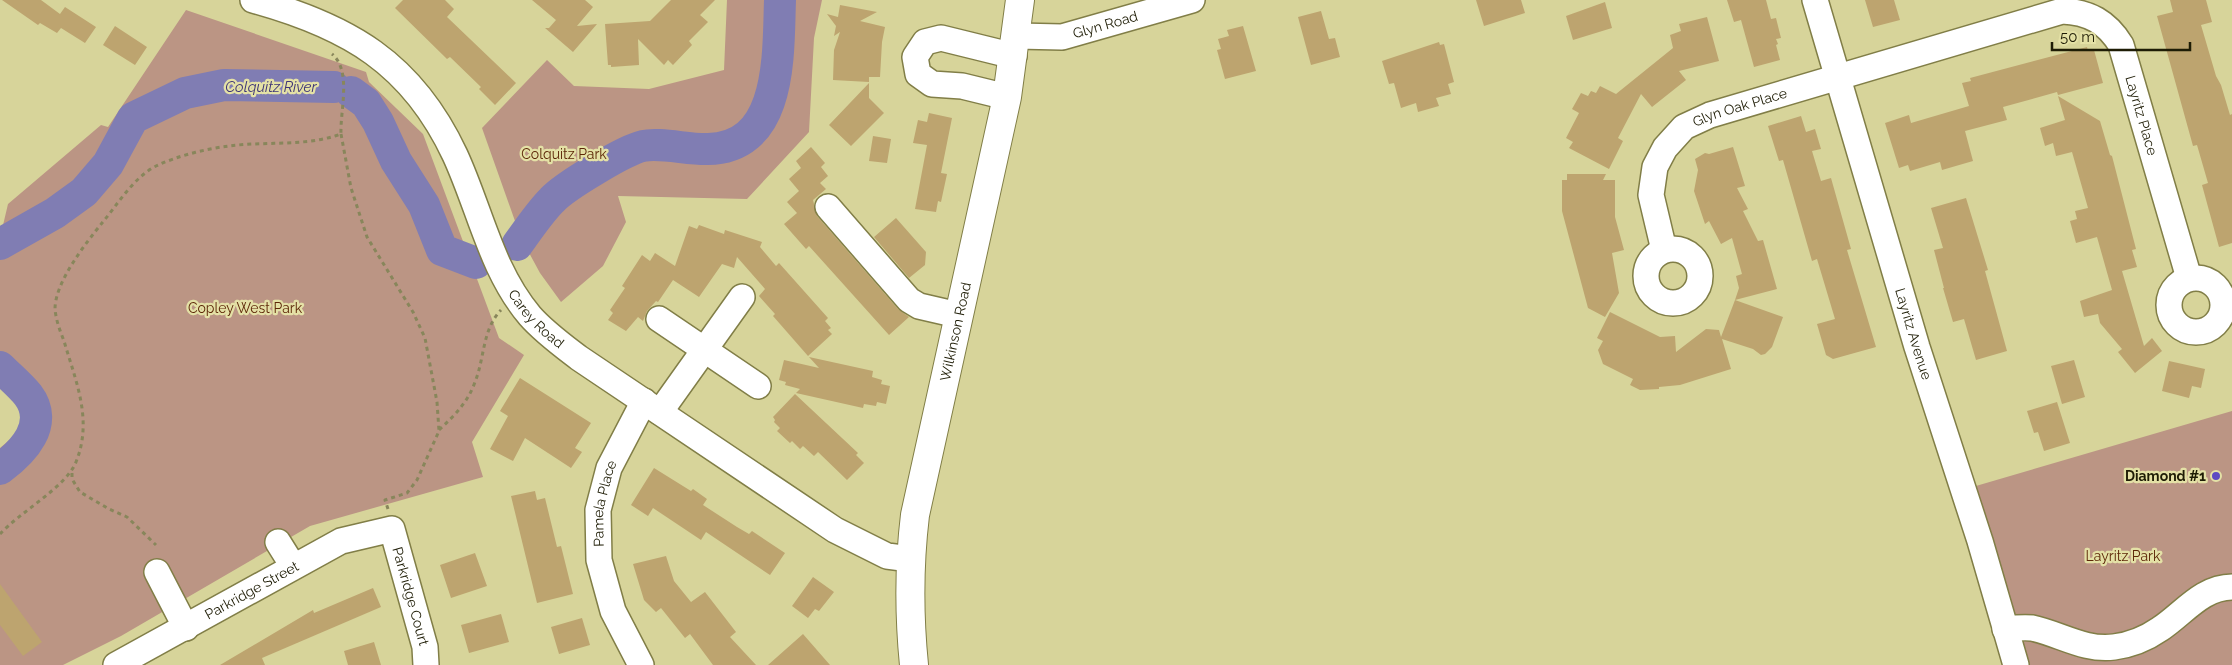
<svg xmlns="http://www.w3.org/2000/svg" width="2232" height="665" viewBox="0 0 2232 665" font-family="Raleway,sans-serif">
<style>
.green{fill:#bb9584}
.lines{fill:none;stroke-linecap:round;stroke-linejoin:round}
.river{stroke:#807db3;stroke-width:32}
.building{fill:#bda46f}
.minor-casing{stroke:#817e47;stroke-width:28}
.major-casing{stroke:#817e47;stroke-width:30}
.path{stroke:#88865b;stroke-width:3;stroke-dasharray:4 4;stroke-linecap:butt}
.minor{stroke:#fff;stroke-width:25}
.major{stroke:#fff;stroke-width:28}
.poi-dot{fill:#5e4ac2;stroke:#e4e1a6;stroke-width:2}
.labels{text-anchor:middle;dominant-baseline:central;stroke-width:4.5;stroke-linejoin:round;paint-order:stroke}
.street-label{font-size:14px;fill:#1e1c05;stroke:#e4e1a6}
.park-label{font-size:14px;fill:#5d2708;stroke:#e4e1a6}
.poi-label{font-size:14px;font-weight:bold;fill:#1e1c05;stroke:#e4e1a6;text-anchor:end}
.water-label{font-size:15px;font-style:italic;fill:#3d3477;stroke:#e4e1a6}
</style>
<rect width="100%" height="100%" fill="#d7d49a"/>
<path class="green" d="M727 0H822L814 38 809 132 747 199 618 196 626 222 603 266 561 302 540 273 521 238 482 128 547 60 574 86 649 89 724 70Z
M186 10 366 72 369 82 423 134 499 338 524 355 472 442 483 477 310 526 121 636 63 665H0V448L20 431 28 416 26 404 0 372V238L8 204 101 125 108 127Z
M2232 411V665H2002L1952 493Z"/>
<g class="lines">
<path class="river" d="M351 92 366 103 378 122 396 161 424 205 442 250 476 263
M0 244 55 213 84 192 108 164 133 118 185 93 224 85 334 87
M517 245C528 230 539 213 552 200 565 186 625 150 643 146 659 142 690 150 708 149 783 148 778 53 780 0
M0 367C9 376 20 385 28 395 50 424 23 452 0 469"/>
</g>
<path class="building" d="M2 0H41L60 14 65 7 96 27 85 43 61 28 57 33 40 23 38 25Z
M403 0H445L454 9 447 17 516 83 495 105 479 89 481 87 450 57 447 59 395 8Z
M532 0H585L593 7 577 26 597 24 573 52 545 28H549L556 20Z
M671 0H715L700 15 708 22 689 41 692 45 673 65 668 60 664 65 638 39 639 65 611 67V65H608L605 24 650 21Z
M1476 0H1521L1525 13 1484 26Z
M1727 0H1766L1771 19 1776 18 1781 38 1776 39 1778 44 1776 45 1780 60 1754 67 1741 20 1734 22Z
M1865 0H1894L1900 20 1873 27Z
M2170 0H2206L2212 22 2201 25 2216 76 2221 85 2230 115 2232 114V243L2219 247 2202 185 2208 183 2197 145 2193 146 2157 16 2173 12Z
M1605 2 1612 28 1573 40 1566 16Z
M840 5 877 12 860 21 885 27 882 42 880 77H869V82L833 80 834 50 840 32 834 36 836 26 827 14 838 17Z
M1321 11 1329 39 1335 38 1340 57 1311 65 1298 17Z
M1707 17 1719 61 1679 71 1686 80 1652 107 1641 94 1618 138 1623 141 1609 169 1569 148 1573 142 1566 138 1579 113 1572 109 1581 93 1588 96 1591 91 1596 93 1600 86 1616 94 1673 48 1670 35 1681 31 1679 24Z
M115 26 147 47 135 65 103 45Z
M1243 26 1256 71 1225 79 1217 50 1221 49 1218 39 1229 36 1227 30Z
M1439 42 1440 45 1444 44 1454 82 1448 84 1451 94 1436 98 1439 106 1418 112 1416 103 1401 108 1394 83 1389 84 1382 61Z
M2087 47 2088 51 2094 50 2103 83 2058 95 2057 92 2003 107 2007 120 1965 131 1973 161 1942 170 1940 162 1910 171 1908 165 1899 168 1885 123 1909 115 1911 123 1969 106 1962 83 1971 81 1970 78Z
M869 83V98L884 113 851 146 829 125Z
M2058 96 2100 121 2110 155 2112 156 2136 249 2132 250 2137 267 2122 271 2144 346 2152 338 2162 351 2135 373 2118 352 2122 349 2100 323 2098 314 2084 317 2080 301 2112 290 2097 237 2076 243 2070 221 2077 219 2075 211 2088 208 2072 152 2056 156 2053 143 2045 146 2040 128 2065 120Z
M929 113 952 118 941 173 947 174 941 202 938 201 936 212 915 209 927 145 913 143 918 120 927 122Z
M1801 116 1806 132 1815 129 1821 149 1812 151 1821 181 1831 178 1851 249 1847 250 1876 347 1833 359 1826 355 1817 324 1835 319 1817 259 1812 261 1783 160 1779 161 1768 126Z
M873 136 891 139 887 163 869 161Z
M811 147 825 163 821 167 828 176 820 183 826 189 813 200 817 216 898 309 909 317 889 335 809 246 806 249 784 224 797 213 787 202 799 191 789 179 801 168 796 161Z
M1733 147 1745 186 1737 188 1748 209 1743 211 1758 241 1763 240 1777 289 1735 300 1739 288 1736 276 1742 274 1732 238 1721 244 1709 221 1705 224 1694 191 1698 170 1695 159 1705 153 1709 154Z
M1567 174H1606L1603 180H1615V217L1624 250 1612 253 1619 293 1605 317 1588 308 1562 211V180H1567Z
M1966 198 1988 270 1985 271 2007 351 1976 360 1964 319 1953 322 1943 288H1944L1934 250 1943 248 1931 208Z
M896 218 926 252 925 265 909 278 874 237Z
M699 225 724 234 725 230 762 242 760 247 776 266 779 263 828 318 825 321 831 328 828 330 832 334 808 356 773 316 775 314 759 296 765 289 737 257 734 268 722 264 699 297 673 280 658 302 656 301 647 311 643 321 638 317 626 331 608 320 613 313 610 310 625 288 622 286 642 255 650 261 655 253 675 266 689 226 697 229Z
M1735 300 1783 317 1772 347 1765 354 1761 355 1753 349 1722 339 1731 369 1680 385 1659 387V389L1640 390 1630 385 1633 379 1603 364 1598 350 1603 341 1597 338 1610 312 1660 337 1675 336 1676 352 1706 329 1719 330 1721 337Z
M809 357 873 371 872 377 882 380 881 384 890 386 886 404 877 402 876 406 864 404 863 408 796 393 800 389 785 385 786 382 779 380 784 360 819 368Z
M2074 360 2085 397 2062 404 2051 366Z
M2169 361 2205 369 2201 388 2192 386 2189 398 2162 391Z
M520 378 591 423 575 448 582 452 571 468 525 438 513 461 490 449 508 416 500 411Z
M795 394 858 453 856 455 864 463 847 480 818 452 814 456 803 446 800 449 792 441 790 443 777 431 780 428 774 422 775 420 773 417Z
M2057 402 2070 443 2044 451 2038 432 2034 433 2027 411Z
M654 468 691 491 693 489 707 499 703 505 737 527 749 534 752 531 785 553 770 575 706 532 701 540 653 508 648 516 631 505Z
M535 491 537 500 545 498 557 547 561 546 573 594 537 603 511 496Z
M475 553 487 586 451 598 440 565Z
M666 556 674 581 691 602 705 592 736 632 730 637 756 665H713L690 634 685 638 661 608 656 612 644 600 633 564Z
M813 577 834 592 819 611 815 609 808 618 792 606Z
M0 584 42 642 23 656 0 625Z
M373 588 381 607 262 658 265 665H220L313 610 314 613Z
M501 614 509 642 469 653 461 625Z
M582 618 590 645 559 654 551 627Z
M803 634 830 665H768Z
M374 642 381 665H348L344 651Z"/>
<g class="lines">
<g class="minor-casing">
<g id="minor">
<path id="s1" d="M253 0C348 26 412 63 455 155 480 209 491 270 530 316 544 332 562 345 579 358L835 530 887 556 910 559"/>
<path id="s2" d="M1815 0 1917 347 1980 541 2016 665"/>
<path id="s3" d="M1017 36 1062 37 1192 0"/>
<path d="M1007 97 962 86 932 84 918 74 915 57 925 42 941 38 1014 56"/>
<path d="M828 207 909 300 919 306 958 315"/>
<circle cx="1673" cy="276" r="27"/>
<path id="s4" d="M1664 250 1651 195 1655 167 1665 148 1684 127 1710 115 2062 11C2089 12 2107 22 2121 45L2189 278"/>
<circle cx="2196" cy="305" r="27"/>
<path d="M659 319 758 386"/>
<path d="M660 412 742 297"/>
<path d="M278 542 293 566"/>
<path d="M157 572 186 628"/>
<path d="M2005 629C2014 628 2024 627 2032 628 2060 634 2085 651 2114 647 2130 645 2147 638 2160 629 2183 614 2202 587 2232 587"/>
<path id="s5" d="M116 665 341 541 392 529 425 647 426 665"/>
<path id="s6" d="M641 665 613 611 599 560 598 510 609 468 644 401"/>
</g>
</g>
<g class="major-casing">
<g id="major">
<path id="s7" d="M914 665C909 615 909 565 915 515L1007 97 1020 0"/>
</g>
</g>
<path class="path" d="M341 134 351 188 367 237 413 312 425 338 437 402 439 431 417 480 407 493 385 500 388 509
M2224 306 2232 304
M439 430C455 415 468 402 475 382 485 357 482 330 501 310
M72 473V479L80 492 109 509 127 517 156 545
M0 534C20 512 66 487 76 462 93 420 76 382 64 341 60 331 56 320 55 309 55 282 86 243 102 223 118 204 133 178 156 166 177 156 205 149 229 146 266 141 305 147 341 134 340 110 352 71 332 54"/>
<use href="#minor" class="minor"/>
<use href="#major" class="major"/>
</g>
<circle class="poi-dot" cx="2216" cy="476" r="5"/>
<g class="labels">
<g class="street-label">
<text stroke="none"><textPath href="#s3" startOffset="90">Glyn Road</textPath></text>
<text stroke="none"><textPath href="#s4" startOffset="194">Glyn Oak Place</textPath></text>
<text stroke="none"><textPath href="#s4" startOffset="675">Layritz Place</textPath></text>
<text stroke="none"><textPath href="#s1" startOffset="449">Carey Road</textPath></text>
<text stroke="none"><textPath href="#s7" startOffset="338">Wilkinson Road</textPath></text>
<text stroke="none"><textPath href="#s2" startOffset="348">Layritz Avenue</textPath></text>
<text stroke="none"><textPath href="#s6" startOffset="171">Pamela Place</textPath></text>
<text stroke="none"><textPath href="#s5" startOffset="155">Parkridge Street</textPath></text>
<text stroke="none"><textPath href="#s5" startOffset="379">Parkridge Court</textPath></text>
</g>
<g class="park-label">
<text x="564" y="154">Colquitz Park</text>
<text x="245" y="308">Copley West Park</text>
<text x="2123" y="556">Layritz Park</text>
</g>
<g class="poi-label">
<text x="2206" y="476">Diamond #1</text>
</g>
<g class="water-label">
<text x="271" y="87">Colquitz River</text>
</g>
</g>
<path d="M2052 42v8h138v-8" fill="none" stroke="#1e1c05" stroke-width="2.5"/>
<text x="2060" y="42" font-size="15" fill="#1e1c05" stroke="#e4e1a6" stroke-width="4" paint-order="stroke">50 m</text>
</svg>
